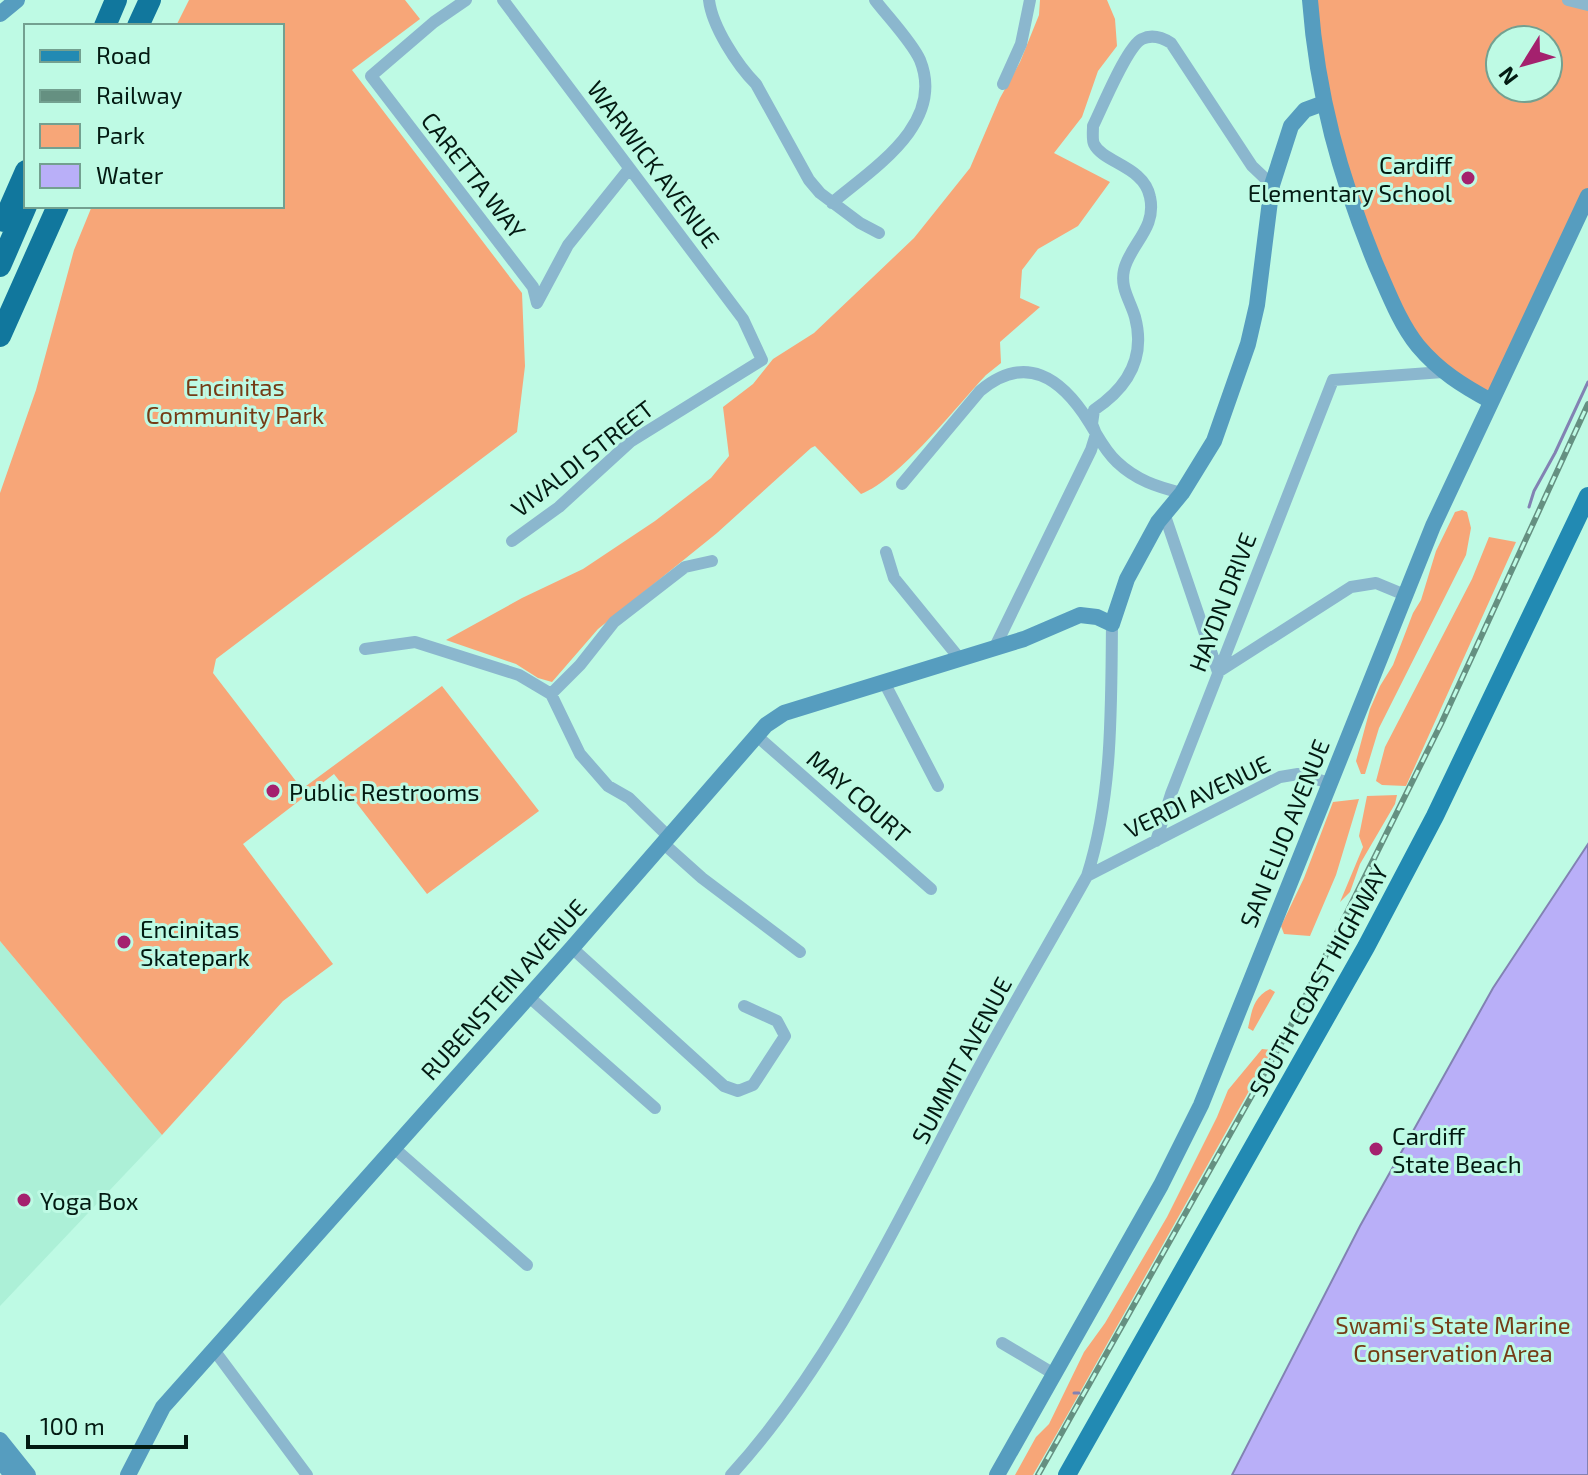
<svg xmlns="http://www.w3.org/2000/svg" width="1588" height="1475" viewBox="0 0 1588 1475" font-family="'Exo 2',sans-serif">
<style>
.built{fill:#acf0d7}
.green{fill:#f7a678;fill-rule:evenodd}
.water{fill:#b9aff8;stroke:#8282b3;stroke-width:2}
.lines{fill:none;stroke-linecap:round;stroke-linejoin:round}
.stream{stroke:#8282b3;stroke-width:3}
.street{stroke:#8bb7ce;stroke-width:12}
.secondary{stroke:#569dbf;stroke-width:16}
.primary{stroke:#228ab3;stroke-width:18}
.highway{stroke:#11779d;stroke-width:22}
.rail-casing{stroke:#659081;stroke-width:6}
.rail{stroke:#befae4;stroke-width:3;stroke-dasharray:9;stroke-linecap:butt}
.poi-dot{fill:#a4216e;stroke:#befae4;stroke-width:3}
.labels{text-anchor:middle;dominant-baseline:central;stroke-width:6;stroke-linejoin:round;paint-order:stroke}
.street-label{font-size:24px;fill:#031a12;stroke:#befae4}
.poi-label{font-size:24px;fill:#031a12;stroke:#befae4;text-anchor:start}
.park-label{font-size:24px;fill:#753c16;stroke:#befae4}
</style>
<rect width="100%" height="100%" fill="#befae4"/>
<path class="built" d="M0 941 162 1135 0 1306Z"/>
<path class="green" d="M189 0H405L420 19 352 70 522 293 525 366 517 432 216 659 213 673 302 789 442 686 539 811 427 894 334 774 243 844 333 964 283 1001 162 1135 0 941V493L36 390 74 250 92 206H282V26H176Z
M1040 0H1107L1115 19 1117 46 1098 71 1082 117 1054 153 1110 182 1078 226 1038 249 1022 270 1020 298 1040 307 1000 342 1001 363 986 375C955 408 900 479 861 494L815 446 811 448 717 533 598 629 552 682 538 678 516 664 446 640 522 598 583 569 655 521 711 478 729 456 723 407 753 384 773 359 814 333 872 278 914 238 970 168 1000 98 1020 62 1039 15Z
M1311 0H1569L1588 5V196L1491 401 1416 343 1346 188ZM1500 40H1548V88H1500Z
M1462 510 1467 512 1471 528 1466 555 1379 728 1365 774H1361L1356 761 1370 709 1380 686 1393 665 1413 613 1421 600 1436 551 1455 512Z
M1489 537 1516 542 1406 786 1382 785 1376 781 1385 747 1472 579Z
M1397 795 1395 804 1360 864 1350 892 1340 902 1363 847 1359 836 1367 796Z
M1359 799 1336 875 1310 936 1284 934 1281 926 1304 878 1333 802Z
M1270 989 1275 992 1253 1031 1248 1028C1252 1011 1253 997 1270 989Z
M1262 1049 1272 1050 1060 1428 1033 1475H1015L1036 1437 1049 1424 1084 1352 1105 1323 1167 1217 1217 1117 1228 1090Z"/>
<path class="water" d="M1588 844V1475H1232L1360 1226 1493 988Z"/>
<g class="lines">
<path class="stream" d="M1529 507 1534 491 1555 453 1588 382
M1074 1393H1079"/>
<path class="street" d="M466 0 434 22 371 76 533 287 537 303
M503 0 743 319 762 360 630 442 559 507 512 541
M709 0C712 26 737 65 756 84L809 180 820 193 860 223 879 233
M1568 0 1588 5
M1003 84 1021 44 1030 0
M832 203C872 169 946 124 920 60 912 42 888 17 875 0
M537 303 568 245 629 169
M902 484 980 391C1025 353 1061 377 1089 422 1098 436 1104 450 1117 462 1136 480 1157 487 1182 493
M1165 516 1218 672 1351 587 1376 583 1405 595
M886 552 894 578 960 659
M995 647 1091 450 1096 434 1092 424 1094 410C1127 388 1146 358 1135 317 1130 300 1120 288 1124 270 1130 244 1157 229 1150 197 1144 166 1103 163 1094 144 1092 140 1093 132 1093 126 1102 108 1127 46 1142 39 1152 34 1163 38 1171 43L1252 166 1272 185
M365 649 415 642 519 675 551 694 580 754 608 786 629 798 669 837
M884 682 938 786
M551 694 580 665 614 622 685 567 712 561
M757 736 931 889
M1156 841 1171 794 1333 380 1443 372
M664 844 702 878 800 952
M1087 876 1280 777 1298 774 1330 783
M572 948 724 1086 738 1091 753 1085 785 1036 777 1021 744 1006
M528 996 655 1108
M394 1148 527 1265
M1002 1343 1054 1374
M214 1350 307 1475
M731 1475C833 1363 898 1220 968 1088 1006 1016 1048 946 1087 876 1113 795 1111 708 1112 624"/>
<path class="secondary" d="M1310 0C1317 95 1340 177 1376 265 1388 292 1400 324 1418 346 1439 371 1463 386 1491 401
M0 14 17 0
M0 1440 28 1475
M0 1460 12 1475
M128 1475 163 1407 572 948 766 725 784 713 1024 639 1080 615 1097 617 1112 624 1127 579 1158 522 1182 493 1214 441 1248 344 1257 305 1272 185 1291 126 1305 110 1324 103
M997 1475 1161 1185 1201 1105 1433 526 1588 196"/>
<path class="primary" d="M1067 1475 1366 947 1435 816 1588 496"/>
<path class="highway" d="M105 26 116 0
M138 26 150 0
M4 221 26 171
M0 266 26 206
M0 336 58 206"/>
<g class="rail-casing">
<path id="rail" d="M1038 1475 1287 1033 1441 724 1588 404"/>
</g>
<use href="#rail" class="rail"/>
</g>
<g class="poi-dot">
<circle cx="1468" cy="178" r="8"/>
<circle cx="273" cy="791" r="8"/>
<circle cx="124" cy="942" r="8"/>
<circle cx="1376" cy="1149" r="8"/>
<circle cx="24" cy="1200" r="8"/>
</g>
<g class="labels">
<g class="street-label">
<text transform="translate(654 164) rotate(53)">WARWICK AVENUE</text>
<text transform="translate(474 175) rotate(52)">CARETTA WAY</text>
<text transform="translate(582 458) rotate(-38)">VIVALDI STREET</text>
<text transform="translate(1222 602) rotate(-69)">HAYDN DRIVE</text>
<text transform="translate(859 796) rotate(41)">MAY COURT</text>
<text transform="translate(1197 796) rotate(-26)">VERDI AVENUE</text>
<text transform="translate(1284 833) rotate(-68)">SAN ELIJO AVENUE</text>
<text transform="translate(1318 980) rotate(-61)">SOUTH COAST HIGHWAY</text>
<text transform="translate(503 989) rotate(-48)">RUBENSTEIN AVENUE</text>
<text transform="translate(961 1060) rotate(-62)">SUMMIT AVENUE</text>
</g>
<g class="poi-label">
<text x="1452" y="164" text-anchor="end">Cardiff<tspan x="1452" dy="28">Elementary School</tspan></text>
<text x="289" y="791">Public Restrooms</text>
<text x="140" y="928">Encinitas<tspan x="140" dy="28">Skatepark</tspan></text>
<text x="1392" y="1135">Cardiff<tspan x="1392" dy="28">State Beach</tspan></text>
<text x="40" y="1200">Yoga Box</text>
</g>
<g class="park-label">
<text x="235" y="386">Encinitas<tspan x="235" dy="28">Community Park</tspan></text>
<text x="1453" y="1324">Swami's State Marine<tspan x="1453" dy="28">Conservation Area</tspan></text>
</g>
</g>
<rect x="24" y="24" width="260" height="184" fill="#befae4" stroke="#73a090" stroke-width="2"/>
<rect x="40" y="50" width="40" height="12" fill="#228ab3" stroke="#73a090" stroke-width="2"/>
<text x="96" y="64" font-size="24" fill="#031a12">Road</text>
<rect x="40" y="90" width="40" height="12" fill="#659081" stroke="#73a090" stroke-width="2"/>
<text x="96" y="104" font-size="24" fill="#031a12">Railway</text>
<rect x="40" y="124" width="40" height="24" fill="#f7a678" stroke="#73a090" stroke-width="2"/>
<text x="96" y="144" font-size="24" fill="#031a12">Park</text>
<rect x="40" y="164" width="40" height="24" fill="#b9aff8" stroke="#73a090" stroke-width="2"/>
<text x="96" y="184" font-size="24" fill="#031a12">Water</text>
<g transform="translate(1524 64) rotate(233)"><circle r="38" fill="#befae4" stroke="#73a090" stroke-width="2"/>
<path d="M0-6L14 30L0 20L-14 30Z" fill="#a4216e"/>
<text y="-12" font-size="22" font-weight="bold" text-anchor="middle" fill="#031a12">N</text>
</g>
<path d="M28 1435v12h158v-12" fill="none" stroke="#031a12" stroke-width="4"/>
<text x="40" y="1435" font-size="24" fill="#031a12" stroke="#befae4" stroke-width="6" paint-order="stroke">100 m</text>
</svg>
